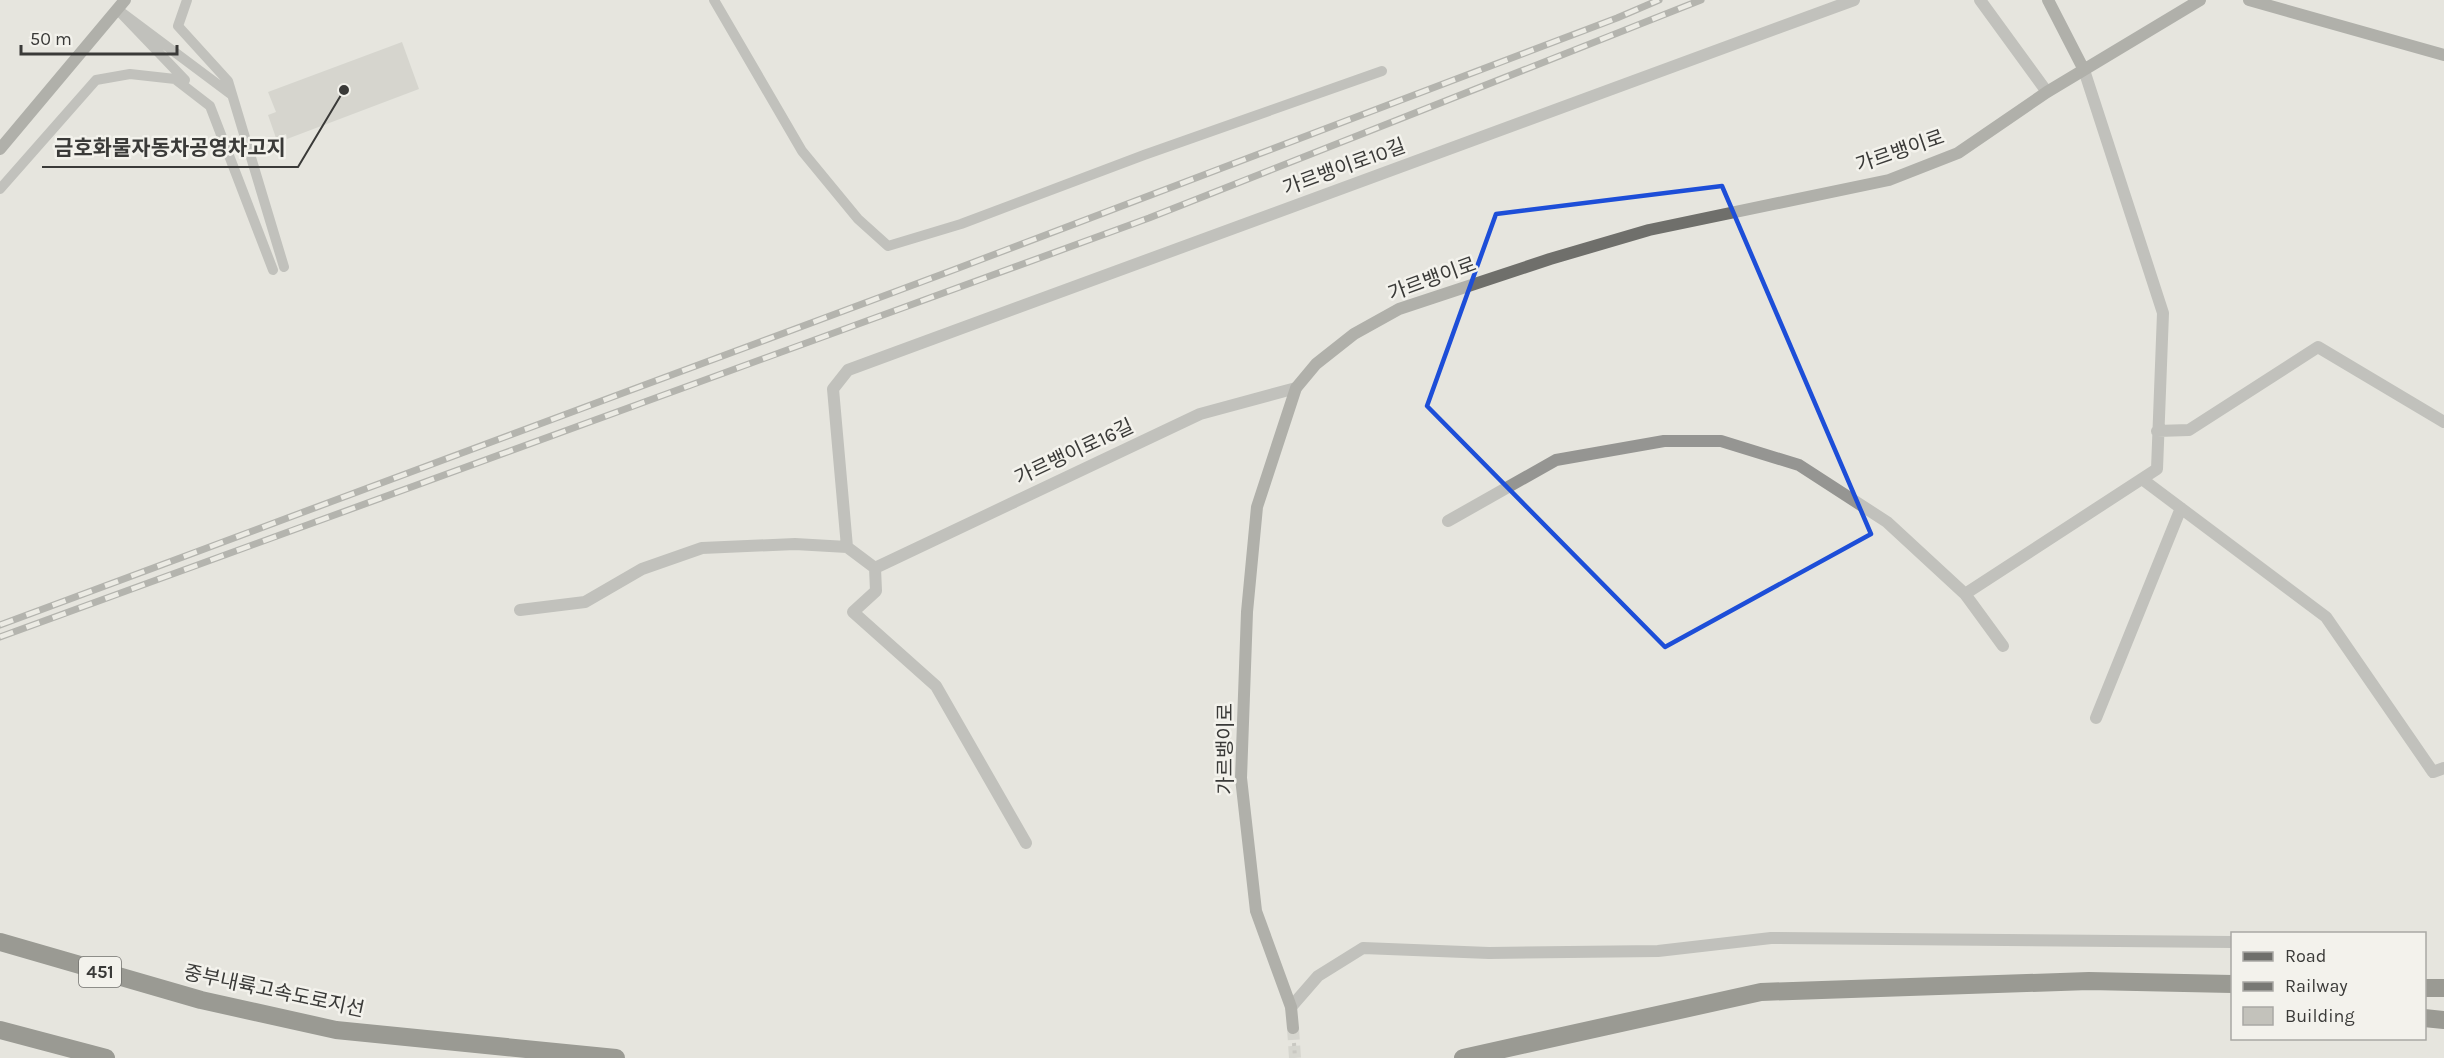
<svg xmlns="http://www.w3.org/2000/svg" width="2444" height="1058" viewBox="0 0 2444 1058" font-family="Karla,'Noto Sans KR',sans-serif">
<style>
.building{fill:#c3c2bb}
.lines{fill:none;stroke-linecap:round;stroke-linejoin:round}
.secondary-tunnel{stroke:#c4c3bd;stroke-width:12;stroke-dasharray:12 6;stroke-linecap:butt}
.path{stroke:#a6a5a0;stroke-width:4;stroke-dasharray:3 4.5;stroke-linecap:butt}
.lane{stroke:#959592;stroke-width:10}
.street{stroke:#959592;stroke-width:12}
.secondary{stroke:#6f6f6b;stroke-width:12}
.highway{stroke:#3e3e38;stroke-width:18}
.rail-casing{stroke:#787874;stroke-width:7}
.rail{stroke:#f3f2ec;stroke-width:4.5;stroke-dasharray:14;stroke-linecap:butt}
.marked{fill:none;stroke:#1d4ed8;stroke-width:4.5;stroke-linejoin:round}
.labels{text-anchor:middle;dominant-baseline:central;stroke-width:5;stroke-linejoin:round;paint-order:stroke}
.shield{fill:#f3f2ec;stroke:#72716e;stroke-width:1.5}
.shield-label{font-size:18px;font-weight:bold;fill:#3a3a38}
.street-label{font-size:20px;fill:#3a3a38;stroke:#f3f2ec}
.leader{fill:none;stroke:#3a3a38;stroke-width:2}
.callout-dot{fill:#3a3a38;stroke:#f3f2ec;stroke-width:2}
.callout-label{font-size:21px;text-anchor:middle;font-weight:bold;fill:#3a3a38;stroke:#f3f2ec;stroke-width:5;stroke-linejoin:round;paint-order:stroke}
</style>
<rect width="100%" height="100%" fill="#e6e5de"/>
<path class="building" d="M402 42 419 89 287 139 286 134 276 138 268 115 276 112 268 92Z"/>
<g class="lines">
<path class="secondary-tunnel" d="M1293 1028 1295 1058"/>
<path class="path" d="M1294 1043 1295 1058"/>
<path class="lane" d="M187 0 178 26 228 81 284 267
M714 0 802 151 858 219 888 246 961 224 1144 155 1382 71
M185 80 117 9 232 95
M0 189 96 80 130 74 175 79 210 106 273 270"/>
<path class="street" d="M1980 0 2047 92
M1296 388 1200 414 875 568 847 547 833 389 848 370 1854 0
M2157 431 2189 430 2318 347 2444 422
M2142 479 2326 617 2433 772 2444 768
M1448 521 1556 460 1664 441H1721L1799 465 1887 522 1965 594 2003 646
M875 568 876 591 853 612 936 686 1026 843
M1965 594 2157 469 2163 313 2084 70
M520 610 585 602 642 569 702 548 795 544 847 547
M2096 718 2181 508
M1291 1007 1318 976 1363 948 1489 953 1658 951 1771 938 2232 942"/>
<path class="secondary" d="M2048 0 2084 70
M2249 0 2444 55
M0 149 125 0
M1293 1028 1291 1007 1256 911 1241 778 1247 612 1257 507 1296 388 1316 364 1354 334 1399 309 1550 259 1649 230 1889 180 1958 153 2047 92 2200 0"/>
<path class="highway" d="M0 942 201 1000 336 1030 616 1058
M2424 988H2444
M2424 1018 2444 1020
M0 1030 106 1058
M1463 1058 1761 992 2089 981 2232 984"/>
<g class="rail-casing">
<path id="rail" d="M0 625 948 272 1617 18 1659 0
M0 637 1149 218 1701 0"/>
</g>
<use href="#rail" class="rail"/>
</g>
<path d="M0 0H2444V1058H0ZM1722 186 1871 534 1665 647 1427 406 1496 214Z" fill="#e6e5de" fill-opacity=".55" fill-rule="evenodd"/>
<path class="marked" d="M1722 186 1871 534 1665 647 1427 406 1496 214Z"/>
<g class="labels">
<rect class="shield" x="79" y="957" width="42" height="30" rx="4.5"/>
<g class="shield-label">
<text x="100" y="972">451</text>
</g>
<g class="street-label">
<text transform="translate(1900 151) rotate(-19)">가르뱅이로</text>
<text transform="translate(1344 167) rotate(-20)">가르뱅이로10길</text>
<text transform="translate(1432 279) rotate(-20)">가르뱅이로</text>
<text transform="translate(1074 452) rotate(-25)">가르뱅이로16길</text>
<text transform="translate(1225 749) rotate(-90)">가르뱅이로</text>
<text transform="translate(274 991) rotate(12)">중부내륙고속도로지선</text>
</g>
</g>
<path class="leader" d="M344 90L298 167H42"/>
<circle class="callout-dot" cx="344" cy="90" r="6"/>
<g class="callout-label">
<text x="170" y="155">금호화물자동차공영차고지</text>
</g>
<rect x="2231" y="932" width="195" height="108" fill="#f3f2ec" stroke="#a9a8a4" stroke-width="1.5"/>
<rect x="2243" y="952" width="30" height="9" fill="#6f6f6b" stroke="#a9a8a4" stroke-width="1.5"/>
<text x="2285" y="962" font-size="18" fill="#3a3a38">Road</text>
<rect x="2243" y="982" width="30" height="9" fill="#787874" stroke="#a9a8a4" stroke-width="1.5"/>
<text x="2285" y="992" font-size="18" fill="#3a3a38">Railway</text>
<rect x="2243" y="1007" width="30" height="18" fill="#c3c2bb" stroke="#a9a8a4" stroke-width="1.5"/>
<text x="2285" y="1022" font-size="18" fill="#3a3a38">Building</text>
<path d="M21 45v9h156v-9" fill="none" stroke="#3a3a38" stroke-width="3"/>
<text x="30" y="45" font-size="18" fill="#3a3a38" stroke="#f3f2ec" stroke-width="4.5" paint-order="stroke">50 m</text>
</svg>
